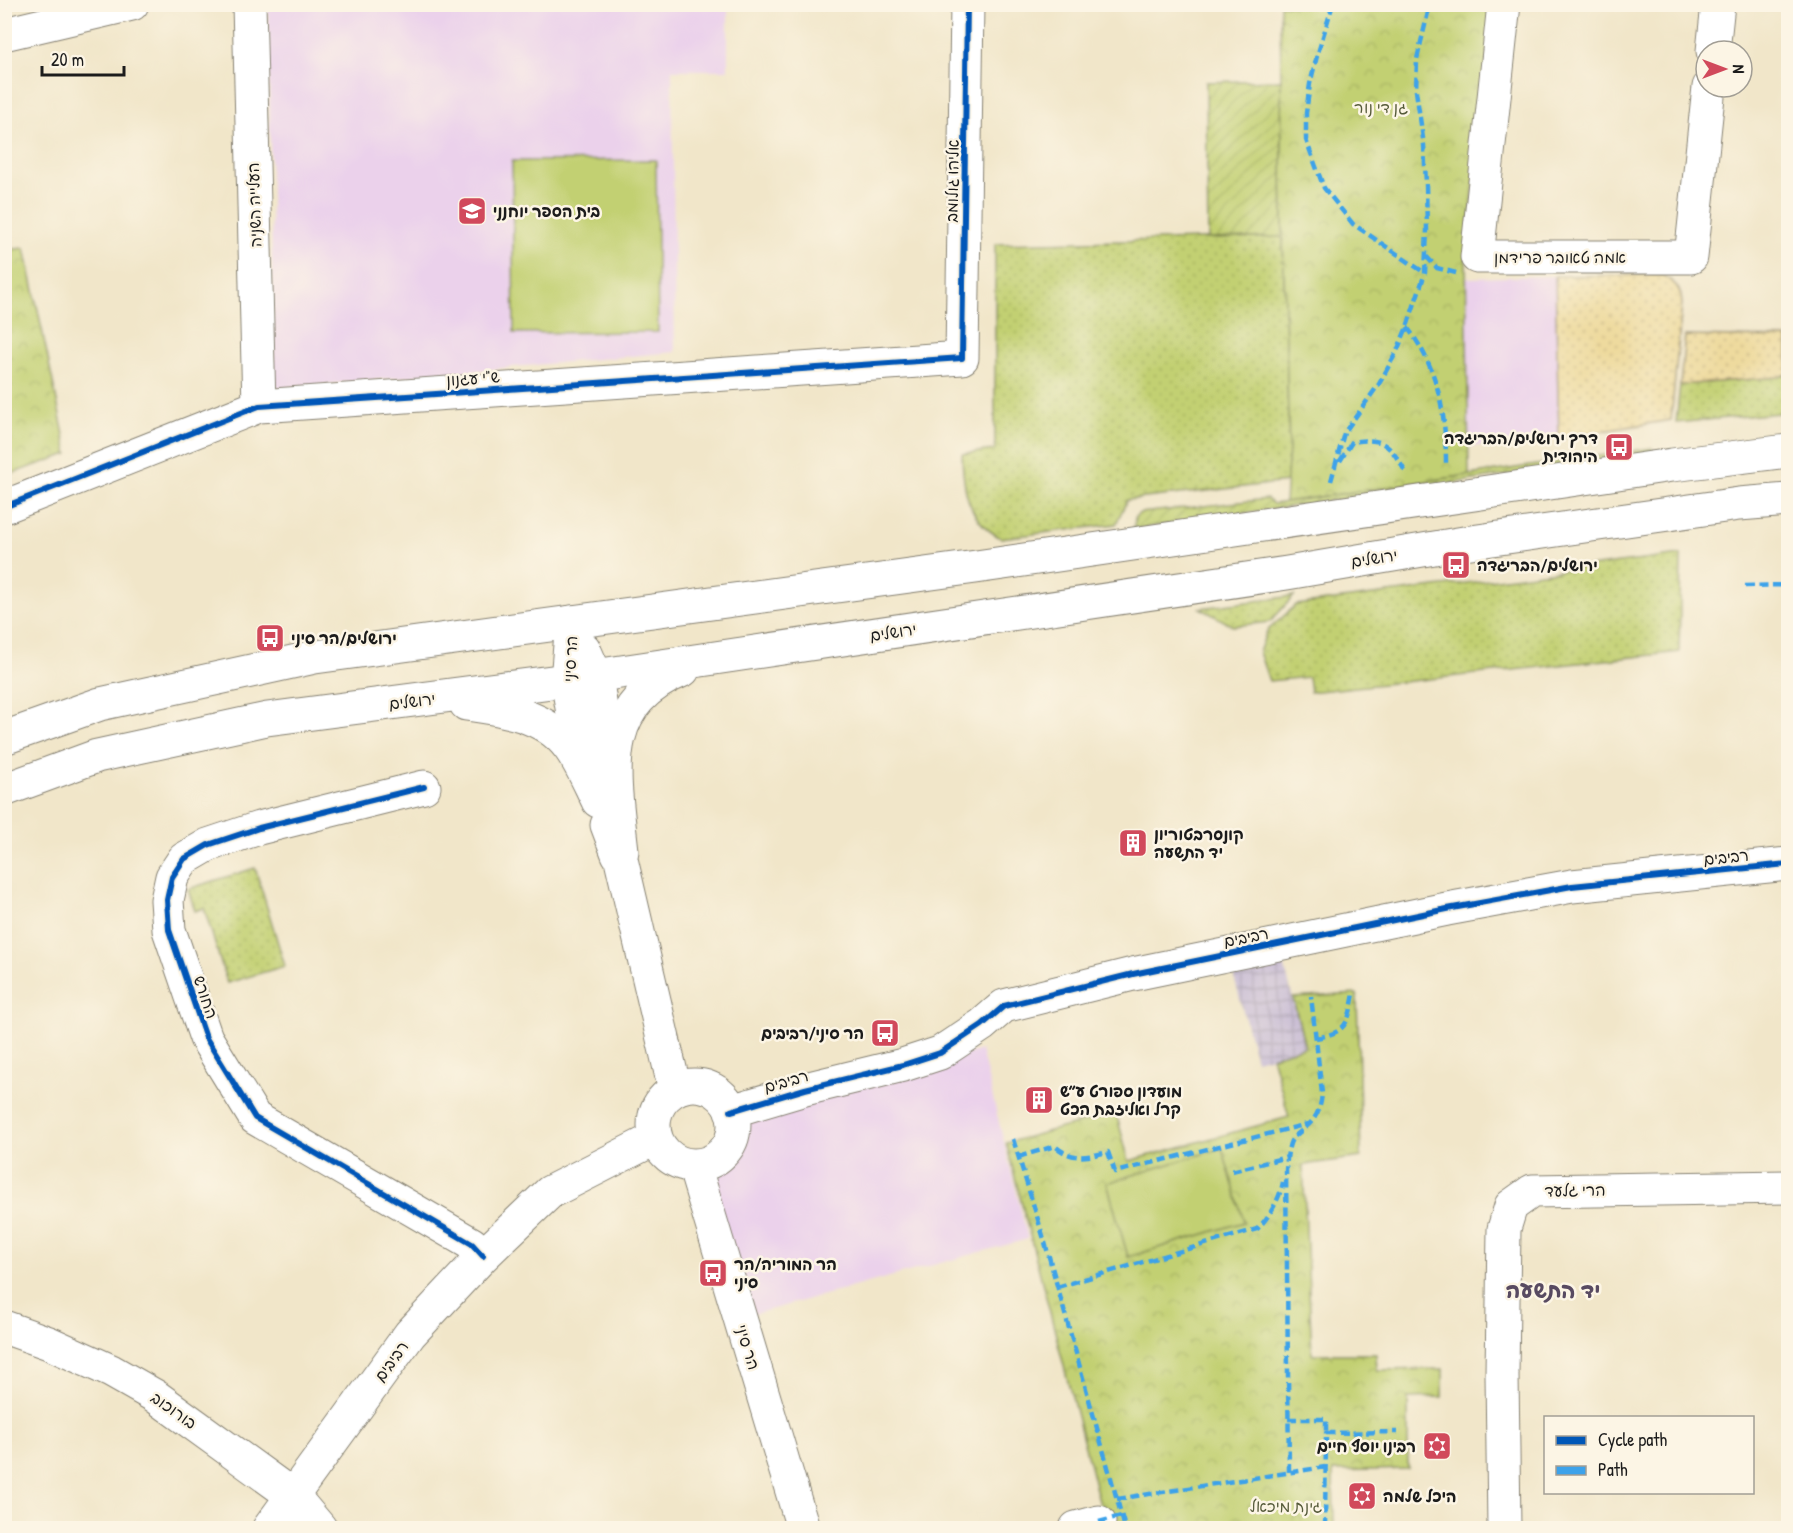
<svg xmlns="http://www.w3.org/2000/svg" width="1793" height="1533" viewBox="0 0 1793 1533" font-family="'Patrick Hand','Playpen Sans Hebrew',sans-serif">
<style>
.built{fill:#ebd1eb}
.industrial{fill:url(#industrial-grid)}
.grass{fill:url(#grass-dots);stroke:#6f7647;stroke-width:1.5}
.sand{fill:url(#sand-dots);stroke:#857b5d;stroke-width:1.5}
.park{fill:url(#park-crowns);stroke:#6f7647;stroke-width:1.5}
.garden{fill:url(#garden-furrows);stroke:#6f7647;stroke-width:1.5}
.pitch{fill:#c2d072;stroke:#6f7647;stroke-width:1.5}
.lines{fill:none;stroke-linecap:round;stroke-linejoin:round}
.minor-casing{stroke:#868172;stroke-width:35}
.major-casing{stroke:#868172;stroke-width:35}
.minor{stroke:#fff;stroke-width:33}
.major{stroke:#fff;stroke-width:33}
.quiet{stroke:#3da2ea;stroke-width:4.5;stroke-dasharray:9 4.5;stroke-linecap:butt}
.cycleway-casing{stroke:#fcf5e5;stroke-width:10}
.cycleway{stroke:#0057b8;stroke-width:6}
.labels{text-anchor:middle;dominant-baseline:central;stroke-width:5;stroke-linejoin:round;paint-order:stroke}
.park-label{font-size:16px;fill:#565b3a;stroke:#fcf5e5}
.street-label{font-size:16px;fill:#1c1c1c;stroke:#fcf5e5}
.poi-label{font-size:16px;font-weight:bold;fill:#1c1c1c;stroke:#fcf5e5;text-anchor:start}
.district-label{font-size:22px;font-weight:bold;fill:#584a61;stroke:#fcf5e5}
</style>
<defs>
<pattern id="industrial-grid" width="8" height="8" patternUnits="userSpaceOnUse" patternTransform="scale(1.5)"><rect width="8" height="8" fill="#cbbfd5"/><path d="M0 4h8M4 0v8" fill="none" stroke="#aea4b6"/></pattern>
<pattern id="grass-dots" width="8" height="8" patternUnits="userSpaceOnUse" patternTransform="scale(1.5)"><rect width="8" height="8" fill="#c2d072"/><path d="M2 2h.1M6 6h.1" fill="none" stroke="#a6b262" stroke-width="1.8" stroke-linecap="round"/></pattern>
<pattern id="sand-dots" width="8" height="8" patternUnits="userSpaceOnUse" patternTransform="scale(1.5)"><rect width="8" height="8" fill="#eeda9e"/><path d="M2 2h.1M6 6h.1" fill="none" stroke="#ccba88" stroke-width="1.8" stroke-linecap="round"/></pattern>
<pattern id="park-crowns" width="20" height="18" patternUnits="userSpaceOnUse" patternTransform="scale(1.5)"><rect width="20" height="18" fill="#c2d072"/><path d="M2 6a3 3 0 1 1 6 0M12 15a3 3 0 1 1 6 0" fill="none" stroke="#a6b262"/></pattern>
<pattern id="garden-furrows" width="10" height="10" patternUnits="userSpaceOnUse" patternTransform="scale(1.5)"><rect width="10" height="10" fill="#c2d072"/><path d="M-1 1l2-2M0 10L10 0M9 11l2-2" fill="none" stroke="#a6b262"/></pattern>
</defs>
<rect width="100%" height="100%" fill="#fcf5e5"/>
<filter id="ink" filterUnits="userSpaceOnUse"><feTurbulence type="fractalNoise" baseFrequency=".0167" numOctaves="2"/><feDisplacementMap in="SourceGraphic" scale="12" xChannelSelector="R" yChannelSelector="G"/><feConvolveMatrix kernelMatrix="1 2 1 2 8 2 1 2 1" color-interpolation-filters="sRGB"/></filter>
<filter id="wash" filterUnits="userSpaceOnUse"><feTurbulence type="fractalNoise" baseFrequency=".008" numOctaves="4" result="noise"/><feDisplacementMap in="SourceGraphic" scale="24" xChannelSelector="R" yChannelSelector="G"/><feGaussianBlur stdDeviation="1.35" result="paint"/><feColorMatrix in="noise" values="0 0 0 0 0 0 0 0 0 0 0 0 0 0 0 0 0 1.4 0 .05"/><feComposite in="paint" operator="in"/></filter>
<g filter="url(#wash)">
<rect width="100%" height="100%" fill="#f1e6c9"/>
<path class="built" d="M268 5H728V70H672L675 352 274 389Z
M1555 276 1559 438 1468 447 1466 278Z
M981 1050 1028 1239 747 1316 705 1169 721 1163 731 1153 737 1139 739 1120Z"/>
<path class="industrial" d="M1283 960 1305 1047 1256 1060 1233 973Z"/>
<path class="grass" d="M1283 237 1289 449 1287 482 1127 500 1116 524 1001 538C967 520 963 489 962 454L995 450V244Z
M1788 373V412L1676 423 1680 385 1779 377Z
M1681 555 1679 652 1310 692 1308 677 1269 681 1259 652 1267 631 1296 605Z
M1294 596 1270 622 1233 626 1200 608Z
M255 868 285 966 227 983 204 908 195 911 188 889Z"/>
<path class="sand" d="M1662 275C1676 283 1681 288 1682 304L1671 420 1559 438 1555 276Z
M1685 336 1788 338V373L1779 377 1680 385Z"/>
<path class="park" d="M1280 5H1493L1466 258 1469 475 1285 502 1289 449 1283 237Z
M25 248 68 454 5 476V250Z
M1357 994 1361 1157 1303 1165 1312 1354H1376L1377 1370 1443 1369V1397L1408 1398V1469L1333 1471 1334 1528H1106L1006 1143 1116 1113 1129 1161 1289 1117 1272 1056 1305 1047 1293 998Z"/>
<path class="garden" d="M1281 80 1283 237 1208 239 1206 82Z
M1652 448 1653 454 1134 529 1135 517 1140 513 1267 499 1273 504Z"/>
<path class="pitch" d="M656 160 658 332 514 333 512 161Z
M1222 1148 1244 1222 1128 1257 1107 1183Z"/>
</g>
<g filter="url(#ink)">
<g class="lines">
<g class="minor-casing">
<path id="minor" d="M249 4 259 406
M1504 4 1477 257H1691L1709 87
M4 34 132 4
M1713 51 1718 4
M4 507 259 406 962 358 967 4
M572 622 567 680 573 713 590 776
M584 649 596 676 611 774
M424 787 259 828 208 845 184 859 172 877 167 900 169 930 206 1038 255 1118 472 1244 483 1256
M607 825 618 854 620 855 675 1090
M654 1125a40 40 0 1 1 80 0a40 40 0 1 1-80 0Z
M731 1111 805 1089 903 1065 940 1053 982 1025 1004 1006 1133 974 1447 909 1572 886 1788 864
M694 1165 803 1528
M4 1327 49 1343 111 1371 155 1396 293 1496 320 1528
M269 1528 410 1334 483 1256 550 1192 656 1138
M1076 1528 1099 1522
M1504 1528 1502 1374 1504 1229 1511 1206 1532 1191 1788 1187"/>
</g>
<g class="major-casing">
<path id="major" d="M466 704C503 709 545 715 569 747 581 763 589 783 598 801
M4 738 100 704 315 657 976 567 1672 465 1788 451
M4 790 97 756 267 719 567 680 1287 573 1464 543 1739 504 1788 500
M622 851C614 775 597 705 683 670"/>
</g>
<use href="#minor" class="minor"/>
<use href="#major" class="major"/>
<path class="quiet" d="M1333 4 1317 56 1310 84 1306 113V140L1324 188 1353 224 1425 273
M1426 256 1437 268 1460 274
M1407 327C1439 369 1446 414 1446 465
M1340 461 1352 442C1384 437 1389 444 1405 471
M1331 481 1344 433 1379 384 1397 351 1407 327 1425 273 1427 230 1426 183 1424 145 1416 91 1417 59 1430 4
M1745 586 1788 585
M1316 1038C1347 1032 1348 1024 1354 994
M1013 1139 1044 1239 1125 1528
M1018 1157 1055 1146C1072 1161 1087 1157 1108 1152L1115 1172 1308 1124
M1232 1171 1287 1157
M1057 1287 1257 1229C1269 1218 1280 1198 1283 1182
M1288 1419H1326V1433
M1289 1472 1286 1170C1287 1161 1287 1150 1291 1141 1294 1136 1301 1131 1306 1127 1317 1118 1321 1107 1322 1093L1311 996
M1117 1499 1325 1467
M1099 1522 1121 1516
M1325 1528 1326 1433 1398 1432"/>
<g class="cycleway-casing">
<path id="cycleway" d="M4 507 259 406 962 358 967 4
M424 787 259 828 208 845 184 859 172 877 167 900 169 930 206 1038 255 1118 472 1244 483 1256
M731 1111 805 1089 903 1065 940 1053 982 1025 1004 1006 1133 974 1447 909 1572 886 1788 864"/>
</g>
<use href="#cycleway" class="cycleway"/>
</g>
</g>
<defs>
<g id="school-square" transform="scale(1.5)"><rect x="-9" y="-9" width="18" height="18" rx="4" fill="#d1495b" stroke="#fcf5e5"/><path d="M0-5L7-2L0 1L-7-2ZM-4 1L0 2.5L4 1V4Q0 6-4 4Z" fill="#fff"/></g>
<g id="bus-square" transform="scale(1.5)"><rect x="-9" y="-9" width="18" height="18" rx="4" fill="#d1495b" stroke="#fcf5e5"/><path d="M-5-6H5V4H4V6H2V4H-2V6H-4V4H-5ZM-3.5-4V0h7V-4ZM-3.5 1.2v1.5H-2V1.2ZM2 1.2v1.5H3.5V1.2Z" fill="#fff"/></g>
<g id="building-square" transform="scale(1.5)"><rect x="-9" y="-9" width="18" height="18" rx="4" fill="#d1495b" stroke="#fcf5e5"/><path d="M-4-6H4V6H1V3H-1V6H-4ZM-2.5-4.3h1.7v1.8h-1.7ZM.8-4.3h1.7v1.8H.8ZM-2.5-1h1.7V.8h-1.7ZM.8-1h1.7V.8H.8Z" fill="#fff"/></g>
<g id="synagogue-square" transform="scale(1.5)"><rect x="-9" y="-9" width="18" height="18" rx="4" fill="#d1495b" stroke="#fcf5e5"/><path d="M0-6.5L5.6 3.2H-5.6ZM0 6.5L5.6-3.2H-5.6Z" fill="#fff"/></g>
</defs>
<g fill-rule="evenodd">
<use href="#school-square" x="472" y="211"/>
<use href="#bus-square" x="1619" y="447"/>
<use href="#bus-square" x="1456" y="565"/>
<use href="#bus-square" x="270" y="638"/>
<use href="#building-square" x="1133" y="843"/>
<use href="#bus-square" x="885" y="1033"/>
<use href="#building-square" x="1039" y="1100"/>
<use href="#bus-square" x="713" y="1273"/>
<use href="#synagogue-square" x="1437" y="1446"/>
<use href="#synagogue-square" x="1362" y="1496"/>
</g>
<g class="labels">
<g class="park-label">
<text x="1381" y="107">גן די נור</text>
<text x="1286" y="1506">גינת מיכאל</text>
</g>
<g class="street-label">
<text transform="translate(952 181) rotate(-89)">אליהו גולומב</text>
<text transform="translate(254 205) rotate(-92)">העלייה השניה</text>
<text x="1560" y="257">אמה טאובר פרידמן</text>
<text transform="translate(473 378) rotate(-4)">ש"י עגנון</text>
<text transform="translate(1374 558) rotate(-9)">ירושלים</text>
<text transform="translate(893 632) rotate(-9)">ירושלים</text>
<text transform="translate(570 659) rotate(-87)">הר סיני</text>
<text transform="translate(412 701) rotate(-7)">ירושלים</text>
<text transform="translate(1726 857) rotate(-6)">רביבים</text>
<text transform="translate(1246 937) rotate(-11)">רביבים</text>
<text transform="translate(206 997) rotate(71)">החורש</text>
<text transform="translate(786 1081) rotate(-16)">רביבים</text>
<text transform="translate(1575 1190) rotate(-1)">הרי גלעד</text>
<text transform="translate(748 1347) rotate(73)">הר סיני</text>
<text transform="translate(391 1361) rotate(-54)">רביבים</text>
<text transform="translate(174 1410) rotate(35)">בורוכוב</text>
</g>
<g class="poi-label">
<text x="493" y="211">בית הספר יוחנני</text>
<text x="1598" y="438" text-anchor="end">דרך ירושלים/הבריגדה<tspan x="1598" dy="18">היהודית</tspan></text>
<text x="1477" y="565">ירושלים/הבריגדה</text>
<text x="291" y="638">ירושלים/הר סיני</text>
<text x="1154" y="834">קונסרבטוריון<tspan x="1154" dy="18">יד התשעה</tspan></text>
<text x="864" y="1033" text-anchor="end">הר סיני/רביבים</text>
<text x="1060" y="1091">מועדון ספורט ע״שׁ<tspan x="1060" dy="18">קרל ואליזבת הכט</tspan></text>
<text x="734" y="1264">הר המוריה/הר<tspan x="734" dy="18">סיני</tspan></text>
<text x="1416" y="1446" text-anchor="end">רבינו יוסף חיים</text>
<text x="1383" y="1496">היכל שלמה</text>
</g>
<g class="district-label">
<text x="1553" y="1290">יד התשעה</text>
</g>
</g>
<rect width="1793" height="1533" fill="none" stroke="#fcf5e5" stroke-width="24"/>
<rect x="1544" y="1416" width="210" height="78" fill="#fcf5e5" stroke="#a29e95" stroke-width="1.5"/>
<rect x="1556" y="1436" width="30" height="9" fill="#0057b8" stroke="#a29e95" stroke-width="1.5"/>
<text x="1598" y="1446" font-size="18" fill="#1c1c1c">Cycle path</text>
<rect x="1556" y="1466" width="30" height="9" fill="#3da2ea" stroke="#a29e95" stroke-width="1.5"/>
<text x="1598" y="1476" font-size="18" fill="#1c1c1c">Path</text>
<g transform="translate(1724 69) rotate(90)"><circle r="28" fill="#fcf5e5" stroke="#a29e95" stroke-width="1.5"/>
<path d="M0-4.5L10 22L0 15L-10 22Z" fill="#d1495b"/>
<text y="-9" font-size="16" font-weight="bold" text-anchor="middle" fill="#1c1c1c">N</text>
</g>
<path d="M42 66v9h82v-9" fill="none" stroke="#1c1c1c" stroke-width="3"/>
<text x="51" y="66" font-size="18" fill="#1c1c1c" stroke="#fcf5e5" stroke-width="4.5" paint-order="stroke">20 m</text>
</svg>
